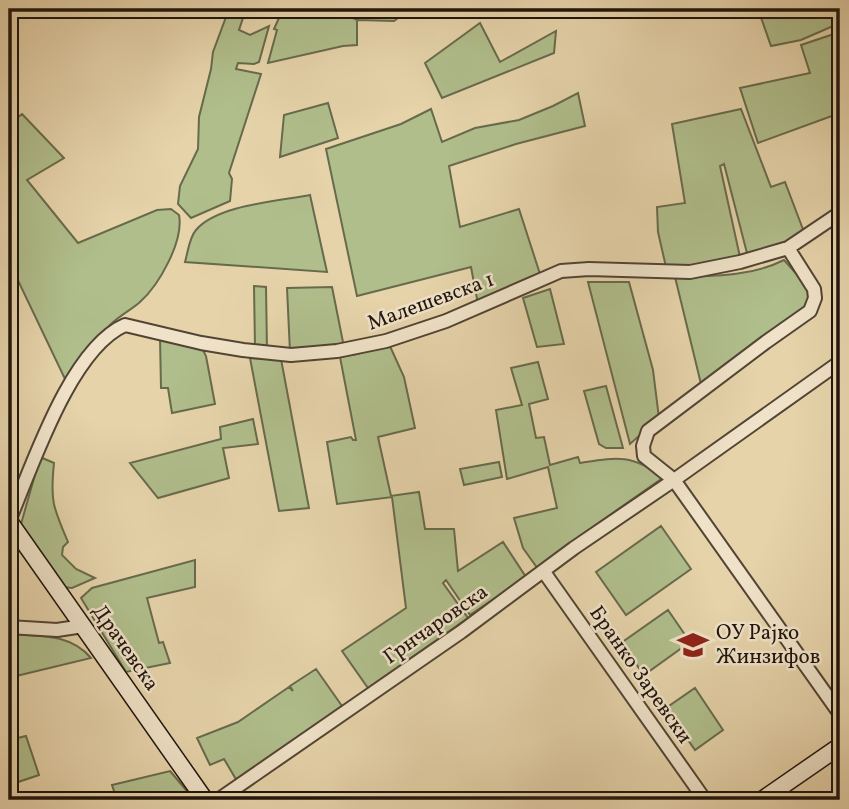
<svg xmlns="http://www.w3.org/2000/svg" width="849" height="809" viewBox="0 0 849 809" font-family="Vollkorn,serif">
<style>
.green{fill:#b0be8c;stroke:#686a4c;stroke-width:2}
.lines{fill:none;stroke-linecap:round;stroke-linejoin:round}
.stream{stroke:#67766e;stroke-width:3.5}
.street-casing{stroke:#524434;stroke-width:16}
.secondary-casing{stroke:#20150d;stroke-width:19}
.street{stroke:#efe2c8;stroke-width:12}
.secondary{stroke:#efe2c8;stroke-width:16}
.labels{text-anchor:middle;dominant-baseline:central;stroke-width:5;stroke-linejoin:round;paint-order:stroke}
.street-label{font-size:21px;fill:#20150d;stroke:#efe2c8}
.poi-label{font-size:21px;fill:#20150d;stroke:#efe2c8;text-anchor:start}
</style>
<rect width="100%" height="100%" fill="#e6d3aa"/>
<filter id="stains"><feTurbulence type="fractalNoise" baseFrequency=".00286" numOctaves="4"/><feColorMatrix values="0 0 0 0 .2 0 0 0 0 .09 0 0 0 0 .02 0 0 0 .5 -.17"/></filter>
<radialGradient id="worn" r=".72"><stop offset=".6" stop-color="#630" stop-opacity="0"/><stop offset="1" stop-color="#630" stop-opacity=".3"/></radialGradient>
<path class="green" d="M229 9H246L239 30 250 35 269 26 259 62 254 64 238 63 236 69 261 74 229 173 232 179 230 201 191 218 178 204 180 186 198 149 199 117 211 69 213 52Z
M283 9H334L357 20 365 9H410L394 21 357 20V45L343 46 268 63 277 30 274 29Z
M758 9H840V23L801 40 771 46Z
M480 23 500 62 556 31 554 53 442 98 425 63Z
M840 32V113L758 143 740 88 810 73 801 45Z
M578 93 585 126 516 144 449 166 460 227 519 209 540 274 478 304 471 267 357 296 326 149 401 124 431 109 442 142 475 128 519 120 553 106Z
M328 103 338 138 280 157 284 115Z
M741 109 771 187 785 182 804 232 767 253 748 257 724 164 720 166 740 257 695 265 666 267 658 232 657 207 685 203 672 124Z
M22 114 64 158 27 180 78 243 157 210 171 209 179 215C184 241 159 285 140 302 131 310 119 316 110 325 94 341 80 362 65 379L14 272 9 274V124Z
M310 195 327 272 185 262C188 252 189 238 196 230 217 205 279 201 310 195Z
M784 260 809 288 812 301 798 318 702 388 675 277C713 276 750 277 784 260Z
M588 282H629L653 370 659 418 630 444Z
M254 286 266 287 267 350 255 348Z
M332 287 344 347 290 352 287 288Z
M550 289 564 344 537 347 523 298Z
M160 338 203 350 206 356 215 404 172 413 168 388H161Z
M389 344 404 377 415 428 378 437 391 496 419 492 425 529H454L458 571 503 542 526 577 470 615 446 580 443 583 468 618 368 688 342 651 406 608 392 497 337 504 327 442 351 437 353 440H356L340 357 357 354Z
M250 358 281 359 309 508 279 511Z
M538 362 548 399 529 404 536 438 544 437 550 465 578 457 580 463C618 457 630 454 664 477L563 548 538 569 523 548 514 518 557 508 548 467 507 479 496 410 522 405 511 368Z
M606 386 623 448H606L599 444 584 391Z
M253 419 258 444 223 448 229 478 158 498 130 463 221 439 220 427Z
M40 457 54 463C50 501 53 507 68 542L63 547 62 555 76 569 95 578 72 588 63 587 21 524Z
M499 462 502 477 464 485 460 469Z
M661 526 691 569 626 615 596 572Z
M195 560V587L147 598 159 643 163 642 170 663 126 672 81 598 92 588Z
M668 610 690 642 644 675 621 643Z
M9 634C38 636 70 633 91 658L12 677 9 669Z
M316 669 342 706 237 781 224 759 210 765 197 738 238 722 289 687 293 691 290 686Z
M695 688 723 730 695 750 666 708Z
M26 736 39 775 9 785V740Z
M170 771 192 797 191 800H117L112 785Z"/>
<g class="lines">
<path class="stream" d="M183 800 191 796"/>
<g class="street-casing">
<path id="street" d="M788 248 814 289 815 298 810 311 766 342 648 431 643 446 644 456 674 480 840 714
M9 521C32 467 70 349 125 325L201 343 243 350 291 355 337 351 386 341 446 321 561 271 589 269 690 272 740 262 788 248 840 213
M544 572 705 800
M9 627 57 630 83 626
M218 800 461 632 574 548 674 480 840 362"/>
</g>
<g class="secondary-casing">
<path id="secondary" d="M9 521 205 800
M762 800 840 746"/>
</g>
<use href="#street" class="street"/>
<use href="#secondary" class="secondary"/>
</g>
<defs>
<g id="school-bare" transform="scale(2.415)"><path d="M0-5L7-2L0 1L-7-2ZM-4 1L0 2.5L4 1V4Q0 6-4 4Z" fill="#8f2418" stroke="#efe2c8" stroke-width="2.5" paint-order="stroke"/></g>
</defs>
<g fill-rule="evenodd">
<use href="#school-bare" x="693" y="645"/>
</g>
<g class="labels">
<g class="street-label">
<text transform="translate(431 302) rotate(-20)">Малешевска 1</text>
<text transform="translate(436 625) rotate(-35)">Грнчаровска</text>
<text transform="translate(125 648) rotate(55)">Драчевска</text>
<text transform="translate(640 675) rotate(55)">Бранко Заревски</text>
</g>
<g class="poi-label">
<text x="716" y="633">ОУ Рајко<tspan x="716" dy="24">Жинзифов</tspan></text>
</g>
</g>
<rect width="849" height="809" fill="none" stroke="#e6d3aa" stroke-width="35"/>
<rect x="10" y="10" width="828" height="788" fill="none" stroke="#20150d" stroke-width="3.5"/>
<rect x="18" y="18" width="814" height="774" fill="none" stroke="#20150d" stroke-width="2"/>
<rect width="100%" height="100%" filter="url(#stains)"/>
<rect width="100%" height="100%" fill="url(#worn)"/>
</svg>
